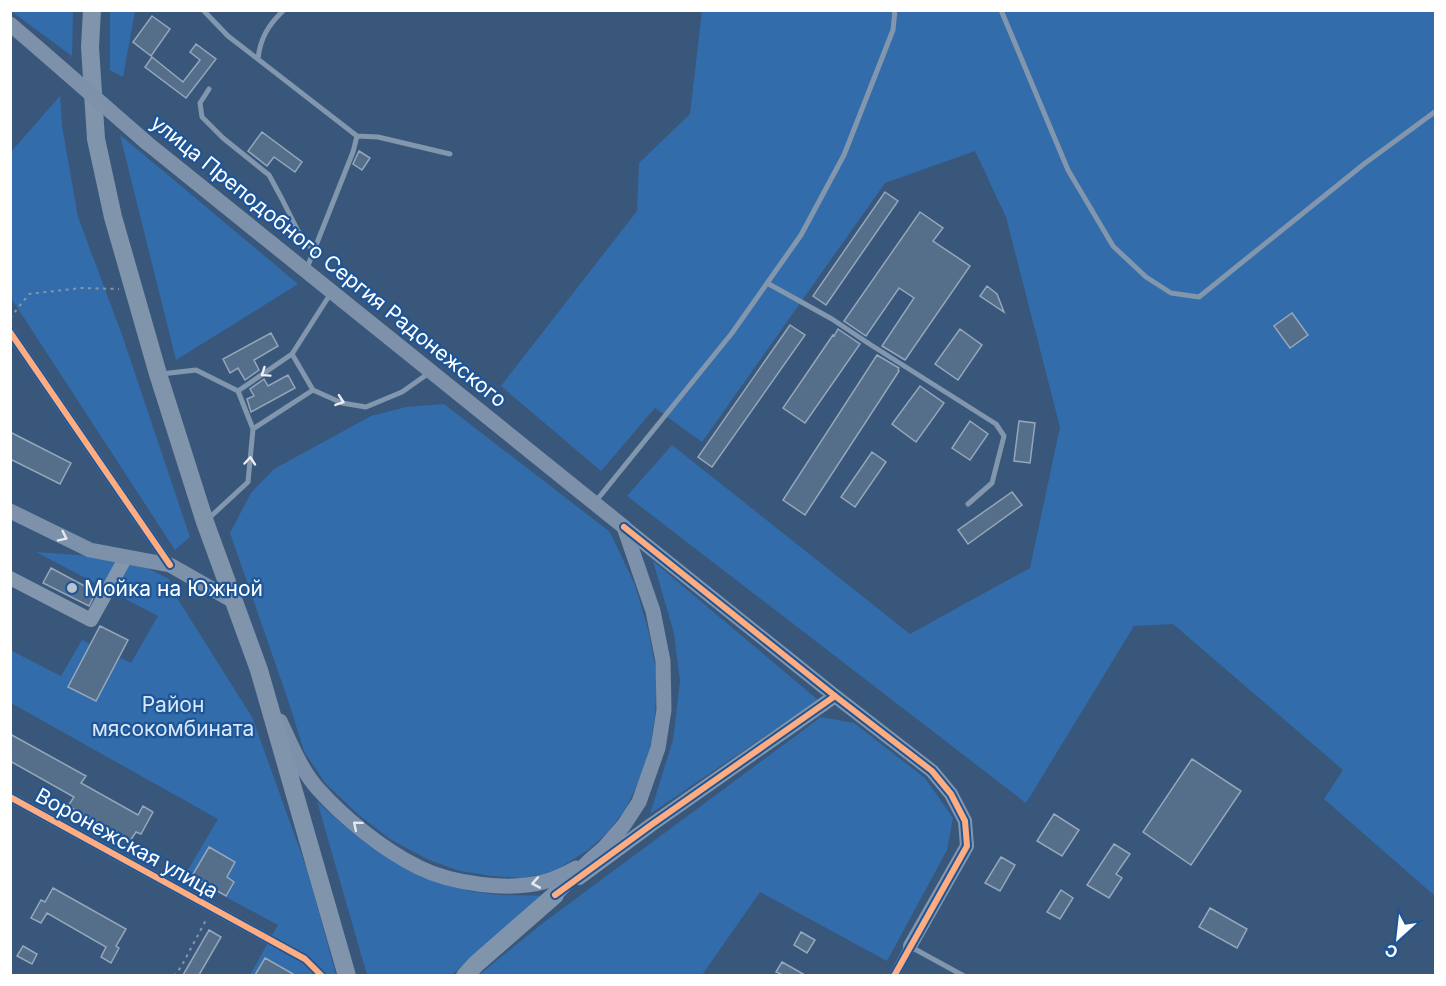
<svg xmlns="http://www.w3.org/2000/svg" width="1446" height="986" viewBox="0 0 1446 986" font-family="Inter,sans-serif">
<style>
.green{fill:#336cab}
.building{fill:#556e8a;stroke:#96a7bb;stroke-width:1.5}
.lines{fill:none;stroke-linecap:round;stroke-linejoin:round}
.path{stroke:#8297ad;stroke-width:2;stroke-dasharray:3 4.5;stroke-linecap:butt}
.service{stroke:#8297ad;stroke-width:5}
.minor{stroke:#8297ad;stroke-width:10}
.tertiary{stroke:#8297ad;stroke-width:14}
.secondary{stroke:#7d92aa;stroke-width:15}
.trunk{stroke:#8094ab;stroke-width:18}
.secondary-bridge{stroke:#7d92aa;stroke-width:15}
.cycleway-casing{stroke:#1e5596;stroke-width:10}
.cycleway{stroke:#ffac80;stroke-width:6}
.oneway{stroke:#eceff3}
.oneway2{stroke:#e5e9ee}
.poi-dot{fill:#bac4d1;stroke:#1e5596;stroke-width:2}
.labels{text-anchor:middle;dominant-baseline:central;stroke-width:4.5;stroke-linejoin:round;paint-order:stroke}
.street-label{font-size:21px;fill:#fff;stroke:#1e5596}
.poi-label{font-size:21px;fill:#fff;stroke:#1e5596;text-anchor:start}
.park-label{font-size:21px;fill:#d8e8fb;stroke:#1e5596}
</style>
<rect width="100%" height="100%" fill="#39577b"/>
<path class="green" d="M11 10 73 11 72 56 11 11Z
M110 11H135L123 77 110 70Z
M702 11H1435V896L1324 799 1343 770 1173 624 1134 626 1026 803 627 496 672 445 910 634 1030 568 1060 427 1006 217 975 151 885 183 702 442 655 408 601 471 501 386 637 211 639 163 690 114Z
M60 96 62 126 78 217 122 335 190 537 175 550 11 298V152Z
M120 135 298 284 176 360Z
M444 404 610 532 635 585 648 629 657 675 655 715 650 748 639 781 625 810 606 834 588 850 553 872 522 878 492 876 460 871 429 860 390 839 359 815 325 783 304 751 288 700 230 533 251 493 274 469 371 416 406 407Z
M36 552 92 556 143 566 169 579 174 593 252 717 308 872 336 975H250L278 925 185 875 218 819 11 703 10 650 61 676 82 640 131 663 158 616Z
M653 561 818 700 650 814 673 740 680 681 674 633Z
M821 717 854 723 925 778 953 818 947 850 887 961 760 892 702 975H479L543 923Z
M317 801C363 845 417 885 483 893 502 896 523 895 543 896L452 975H367Z"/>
<path class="building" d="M152 16 170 29 151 56 133 42Z
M196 44 216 59 186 98 145 67 152 57 183 82 200 60 190 52Z
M262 132 302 162 295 172 274 157 267 166 248 151Z
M359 151 370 158 362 170 353 164Z
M885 192 898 201 826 305 813 296Z
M920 212 943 228 933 241 970 266 905 360 882 346 914 298 899 288 866 336 844 321Z
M987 286 997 294 1004 312 980 296Z
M1292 313 1308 335 1290 348 1274 326Z
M790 325 805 335 712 467 698 457Z
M838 329 860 344 805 423 783 408 833 335 834 336Z
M960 329 982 345 958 380 935 364Z
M271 333 278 346 254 360 259 370 245 380 238 368 230 373 223 359Z
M877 355 899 368 898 370 899 371 805 515 783 500Z
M288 375 295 388 251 412 247 399 254 396 250 389 264 379 268 386Z
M920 386 944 403 916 442 892 424Z
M970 421 988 434 970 460 952 448Z
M1019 421 1035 423 1030 463 1014 461Z
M10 432 71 463 60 484 10 459Z
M872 452 886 462 855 507 841 497Z
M1012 492 1022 505 968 544 958 530Z
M51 568 96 592 89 606 43 583Z
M100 626 128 640 96 701 68 687Z
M10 734 86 776 81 783 138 815 143 806 153 812 141 834 136 832 130 841 68 806 74 797 10 761Z
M1192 759 1241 791 1191 865 1143 832Z
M1054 814 1079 830 1062 856 1037 841Z
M1114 844 1130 854 1116 874 1122 878 1109 898 1087 885Z
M209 847 235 862 227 877 234 882 226 896 192 876Z
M1001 857 1015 865 1000 891 985 883Z
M53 888 126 929 116 946 119 948 111 963 101 957 106 947 47 913 41 923 31 918 41 900 45 902Z
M1061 890 1073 898 1060 919 1047 912Z
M1210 908 1247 929 1237 948 1199 927Z
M209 930 221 937 199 975H183Z
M801 932 815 940 807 953 794 945Z
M23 946 37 954 32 964 17 956Z
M265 958 295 975H255Z
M782 962 805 975H783L776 972Z"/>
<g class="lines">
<path class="path" d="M10 318 29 294 81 288 119 289
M174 976 181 967 207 918"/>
<path class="service" d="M203 10 228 36 357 136 353 152 307 268
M1001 10 1068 170 1113 246 1146 277 1171 293 1199 297 1364 164 1436 111
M258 59C260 38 269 24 284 10
M209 89 200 103 202 117 223 138 269 175 282 199 298 231 314 252
M357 136 378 137 450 154
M767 283 832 319 871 345 996 424 1004 436 992 483 968 504
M161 374 196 370 238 391 253 429 248 482 208 519
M313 390 292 354 331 293
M238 391 292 354
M253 429 313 390 342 403 366 407 402 392 429 373
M596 501 732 333 801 235 844 155 893 30 895 10
M911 947 964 976"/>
<path class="minor" d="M10 332 170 565
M10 797 305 959 322 976
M894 976 910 946"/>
<path class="tertiary" d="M624 527 835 696 932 771 951 794 965 821 967 846 910 946
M10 578 91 620 126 557
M579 878 651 825 835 696"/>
<path class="secondary" d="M10 24 38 48
M147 143 624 527 653 611 663 661 664 710 658 748 639 802 624 825 604 848 589 861 555 895
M10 511 90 550 170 565 235 602
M280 721C291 744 301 770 318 789 344 818 382 849 418 867 452 884 510 892 547 881 557 878 567 873 576 868"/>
<path class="trunk" d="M92 10 90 47 96 139 113 217 158 374 205 522 259 670 347 976
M465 976 476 964 555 895"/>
<path class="secondary-bridge" d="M38 48 147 143"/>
<g class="cycleway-casing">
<path id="cycleway" d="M10 332 170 565
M624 527 835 696 932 771 951 794 965 821 967 846 894 976
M10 797 305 959 322 976
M555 895 651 825 835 696"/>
</g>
<use href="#cycleway" class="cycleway"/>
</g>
<defs><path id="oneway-chevron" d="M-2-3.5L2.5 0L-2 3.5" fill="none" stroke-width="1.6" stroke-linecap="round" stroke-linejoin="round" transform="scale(1.5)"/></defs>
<g class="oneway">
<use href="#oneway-chevron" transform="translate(265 373) rotate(146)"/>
<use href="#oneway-chevron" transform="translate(340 401) rotate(19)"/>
<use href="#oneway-chevron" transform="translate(250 461) rotate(-85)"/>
</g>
<g class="oneway2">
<use href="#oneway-chevron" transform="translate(63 537) rotate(26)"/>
<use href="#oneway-chevron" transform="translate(357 825) rotate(-140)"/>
<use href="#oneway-chevron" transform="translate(536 883) rotate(170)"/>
</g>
<circle class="poi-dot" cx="72" cy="588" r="6"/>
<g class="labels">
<g class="street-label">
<text transform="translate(329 261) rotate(39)">улица Преподобного Сергия Радонежского</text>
<text transform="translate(127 843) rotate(29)">Воронежская улица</text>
</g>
<g class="poi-label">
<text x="84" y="588">Мойка на Южной</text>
</g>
<g class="park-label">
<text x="173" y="704">Район<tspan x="173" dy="24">мясокомбината</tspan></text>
</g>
</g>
<rect width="1446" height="986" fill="none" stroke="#ffffff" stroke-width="24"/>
<g transform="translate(1398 938) rotate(207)" stroke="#1e5596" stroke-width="4.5" paint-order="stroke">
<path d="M0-4.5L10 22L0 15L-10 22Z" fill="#ffffff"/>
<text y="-9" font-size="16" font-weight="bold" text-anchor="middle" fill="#ffffff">С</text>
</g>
</svg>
